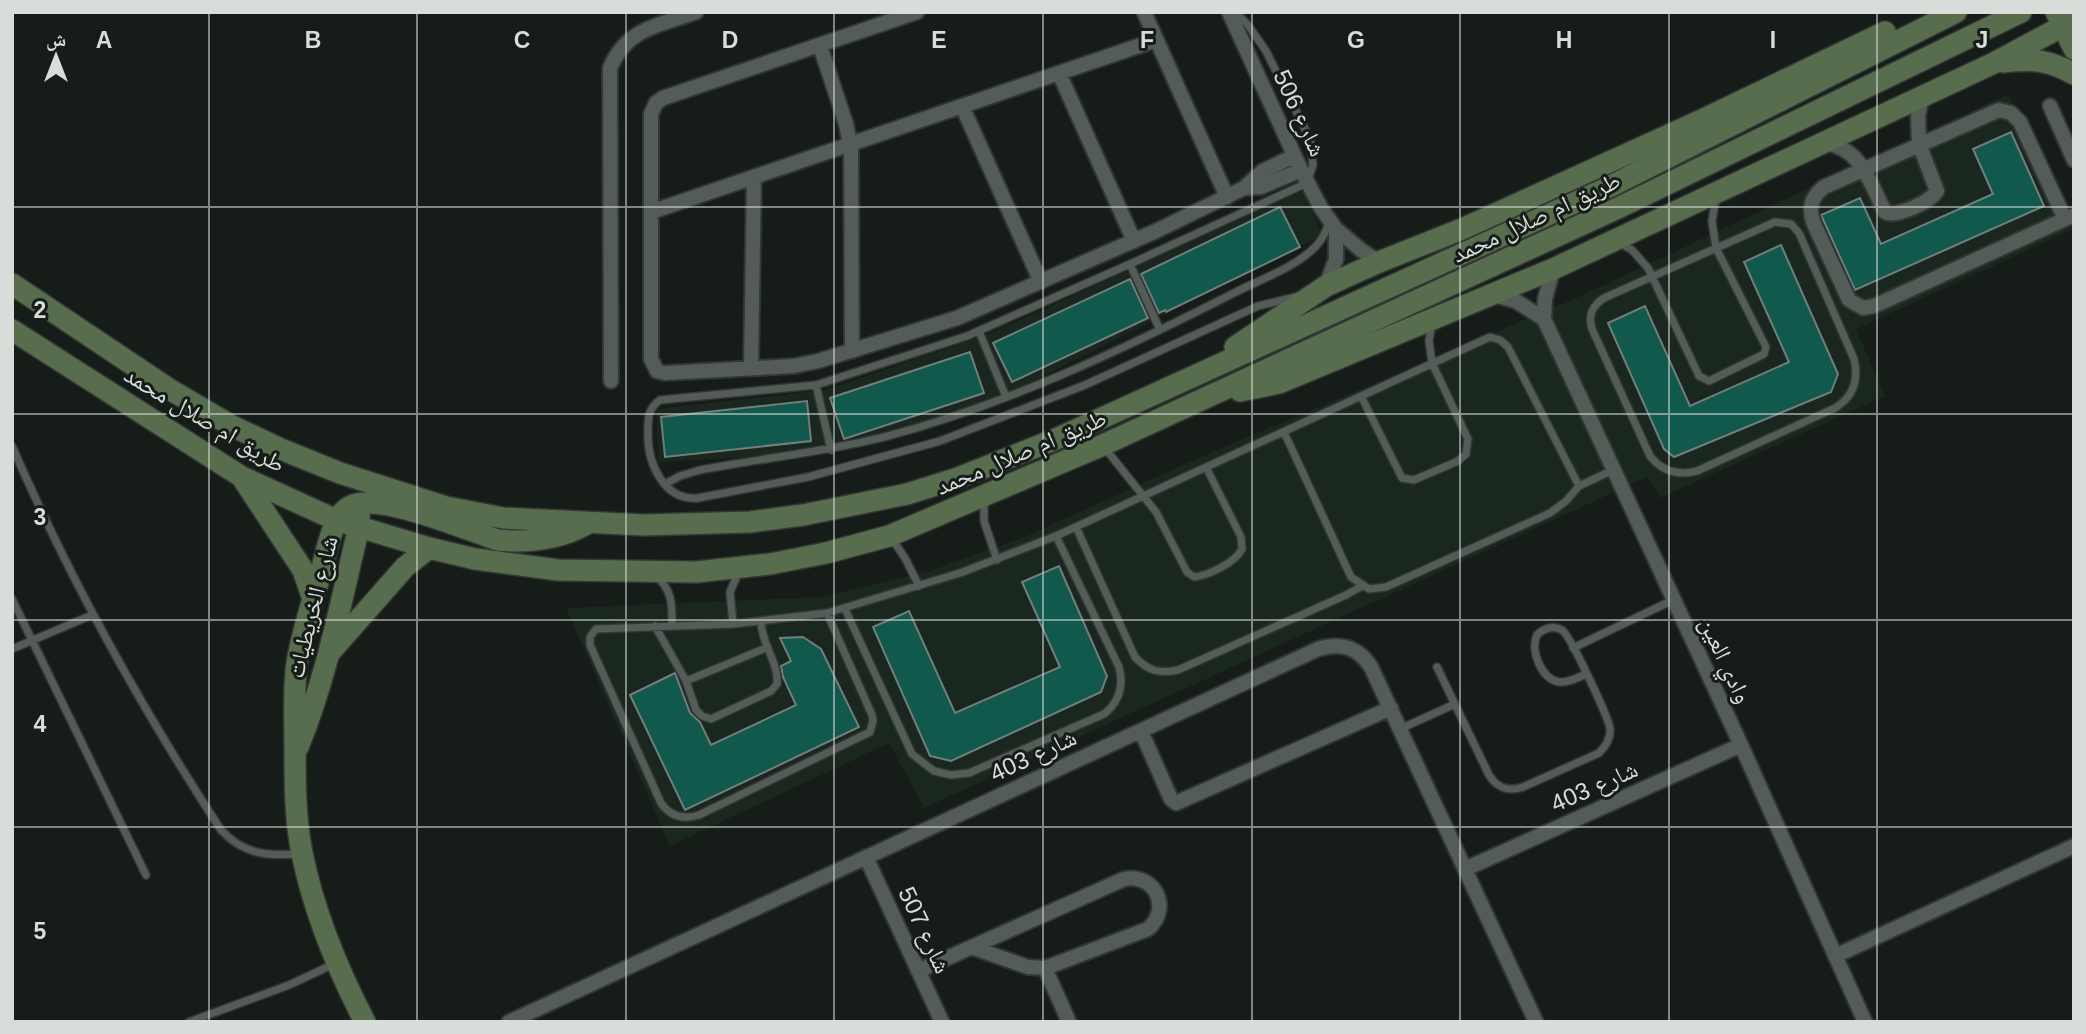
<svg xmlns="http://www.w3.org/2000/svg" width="2086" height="1034" viewBox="0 0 2086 1034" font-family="Arial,'Noto Naskh Arabic',sans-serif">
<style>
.built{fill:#1a271f}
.building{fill:#11584d;stroke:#737d7b;stroke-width:2}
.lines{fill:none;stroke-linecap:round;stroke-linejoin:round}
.lane-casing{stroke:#323634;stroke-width:10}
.street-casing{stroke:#323634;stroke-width:18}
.secondary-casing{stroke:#323634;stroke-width:24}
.lane{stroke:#545c57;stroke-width:7}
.street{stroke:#545c57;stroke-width:14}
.secondary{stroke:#586d4d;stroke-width:21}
.grid{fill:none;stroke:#d9ddda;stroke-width:2;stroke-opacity:0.55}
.labels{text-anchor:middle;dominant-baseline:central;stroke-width:6;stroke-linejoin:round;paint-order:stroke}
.street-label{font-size:24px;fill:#d9ddda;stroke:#161d19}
.grid-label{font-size:23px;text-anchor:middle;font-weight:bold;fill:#d9ddda;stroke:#161d19;stroke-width:6;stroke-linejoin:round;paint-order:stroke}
</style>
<rect width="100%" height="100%" fill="#161d19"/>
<path class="built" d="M2008 94 2074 224V229L1856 329 1885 396 1660 498 1647 477 924 808 889 743 670 846 566 608 822 597 927 572 1027 536 1196 459 1583 295Z
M1303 191 1322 235 1016 390 834 452 659 462 656 409 826 390 989 334Z"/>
<path class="building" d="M2011 132 2044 206 1855 290 1821 215 1860 198 1881 244 1993 194 1973 149Z
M1280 207 1300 247 1166 312 1165 310 1159 313 1141 274Z
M1781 245 1838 374 1831 392 1674 457 1664 449 1608 323 1645 306 1690 406 1789 362 1744 262Z
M1130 279 1148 318 1012 382 993 343Z
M970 352 984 393 844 439 830 398Z
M807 401 811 441 665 457 661 417Z
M1059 566 1107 676 1101 692 951 761 930 756 873 627 909 611 955 713 1060 667 1022 582Z
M803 637 821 649 859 727 685 810 630 695 675 673 690 713 700 722 711 745 796 705 783 677 781 666 791 661 780 638Z"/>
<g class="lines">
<g class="lane-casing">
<path id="lane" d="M1235 12 1248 25 1266 51 1310 139 1313 165 1307 183 1130 264 967 336 816 385 660 400C647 409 648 420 648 435 648 464 664 501 698 498L808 477 940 441 1085 385 1258 306 1299 296
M1775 222 1791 224 1799 233 1854 359C1859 380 1853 397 1835 408L1697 471C1678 476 1662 471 1650 456L1592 329C1588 315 1592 306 1604 298Z
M1620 243 1632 250 1648 268 1699 376 1709 381 1764 354 1766 347 1716 248 1712 221 1716 196
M1130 264 1160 330
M979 331 1006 397
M816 385 831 450
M1361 396 1402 478 1414 480 1458 461 1466 454 1468 439 1432 363 1429 341 1432 322
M1284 432 1351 577 1369 589 1386 587 1550 513 1566 501 1579 486 1613 470
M12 446C71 582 140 706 221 830 244 855 268 856 299 854
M1104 447 1156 512 1187 572 1194 577C1209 575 1235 563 1242 549L1241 537 1206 467
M665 484 680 476 700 470C763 458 826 452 888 436 1007 404 1120 351 1230 295 1258 280 1296 268 1317 245 1323 238 1327 230 1329 221
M984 500V521L997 560
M1076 527 1135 657C1148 671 1160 674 1178 670L1346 595 1362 586
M892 539 905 558 919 586
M656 576C673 591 672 605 672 626
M12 599 146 875
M845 609 912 754 934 771 951 775 969 773 1104 714C1119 702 1124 686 1119 667L1056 536
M827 613 872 715 873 721 870 732 699 815C683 820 670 816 661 803L590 645V637L596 629 733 624 827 613 960 573 1056 536 1490 337 1500 340 1508 347 1579 486
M733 624 730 592 739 571
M655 626 686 681 696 710 702 716 711 719 771 691 777 684C779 663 761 643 761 621
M1573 648 1673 600
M12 649 92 615
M1437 667 1489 775C1497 788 1509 792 1523 787L1599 753C1606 746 1611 739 1610 729 1609 718 1570 635 1562 630 1553 625 1544 628 1537 635 1530 650 1541 679 1559 682 1568 683 1577 678 1586 674
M686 681 766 648
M1400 729 1455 704
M189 1022 289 985 334 964"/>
</g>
<g class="street-casing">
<path id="street" d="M917 12 663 98 656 103 651 114V359L657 371 665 373 794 366 818 361 957 318 1156 231 1244 188 1263 171 1294 156
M1144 12 1227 197
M1229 12 1301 170 1321 208 1336 229 1361 250 1379 262
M820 46 846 124 851 150 852 351
M1059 73 1134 241
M962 106 1041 282
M2050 106 2074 160
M1824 143C1861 147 1870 183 1885 212 1896 218 1930 202 1937 191L1919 144 1918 116 1922 97
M1244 188 1261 187 1301 170
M651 212 1156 40
M2065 219 2020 122 2011 113 1999 110 1824 187C1811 197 1808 209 1814 224L1849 300 1863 308 1874 306 2074 215
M1326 286 1336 259V229
M1494 295 1516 301 1544 319 1741 745 1865 1022
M1544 319 1545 299 1553 269
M751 368 754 177
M611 381 610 68C627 28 658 26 696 12
M1141 731 1171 799 1176 803 1391 708
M866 857 942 1022
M1465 869 1741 745
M1835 956 2074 846
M1045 968 1069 1022
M918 971 1124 879C1155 873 1172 908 1148 929L1045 968 1028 967 971 947
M509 1022 1318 649C1341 642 1358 647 1371 667L1536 1022"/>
</g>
<g class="secondary-casing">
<path id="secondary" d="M2056 12 2074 49
M2003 62C2033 59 2047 59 2074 74
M12 284 169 389 232 426 283 450 340 473 446 507 503 518 644 525 750 522 803 515 907 494 958 478 1056 439 1609 187 1956 12
M12 330 242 477 336 520 359 527 429 548 475 559 558 570 696 572 770 564 826 553 889 536 1103 445 1620 207 2021 12
M1235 347 1326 286 1379 262 1462 229 1704 119 1885 32
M1240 391 1279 383 1553 269 1994 63 2074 20
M243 479 303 570 313 599
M331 651 405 567 429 548
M298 747C327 677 341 600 359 527V514
M365 1022C337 968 314 913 302 853 295 819 295 783 295 748 295 719 293 691 297 663 302 633 311 605 320 576 326 556 331 515 351 506 379 492 467 530 498 540 529 543 557 540 585 525"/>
</g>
<use href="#lane" class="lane"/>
<use href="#street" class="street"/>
<use href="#secondary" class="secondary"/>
</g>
<path class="grid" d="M209 12V1022M417 12V1022M626 12V1022M834 12V1022M1043 12V1022M1252 12V1022M1460 12V1022M1669 12V1022M1877 12V1022M12 207H2074M12 414H2074M12 620H2074M12 827H2074"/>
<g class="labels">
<g class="street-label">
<text transform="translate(1300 113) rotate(65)">شارع 506</text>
<text transform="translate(1536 217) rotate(-25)">طريق ام صلال محمد</text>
<text transform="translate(205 419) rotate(31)">طريق ام صلال محمد</text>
<text transform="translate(1021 452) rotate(-23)">طريق ام صلال محمد</text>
<text transform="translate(312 607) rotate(-76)">شارع الخريطيات</text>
<text transform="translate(1726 660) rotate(65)">وادي العين</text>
<text transform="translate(1033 755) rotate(-25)">شارع 403</text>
<text transform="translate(1594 786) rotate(-24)">شارع 403</text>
<text transform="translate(925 930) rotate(65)">شارع 507</text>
</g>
</g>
<g class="grid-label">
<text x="104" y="48">A</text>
<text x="313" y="48">B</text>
<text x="522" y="48">C</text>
<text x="730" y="48">D</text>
<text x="939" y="48">E</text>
<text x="1147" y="48">F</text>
<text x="1356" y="48">G</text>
<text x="1564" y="48">H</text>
<text x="1773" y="48">I</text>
<text x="1982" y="48">J</text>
<text x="40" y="318">2</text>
<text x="40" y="525">3</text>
<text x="40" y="732">4</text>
<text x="40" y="939">5</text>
</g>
<rect width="2086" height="1034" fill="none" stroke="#d9ddda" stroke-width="28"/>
<g transform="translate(56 56)" stroke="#161d19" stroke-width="5" paint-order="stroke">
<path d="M0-5L12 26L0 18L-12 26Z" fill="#d9ddda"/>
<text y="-10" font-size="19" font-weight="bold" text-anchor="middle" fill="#d9ddda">ش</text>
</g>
</svg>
